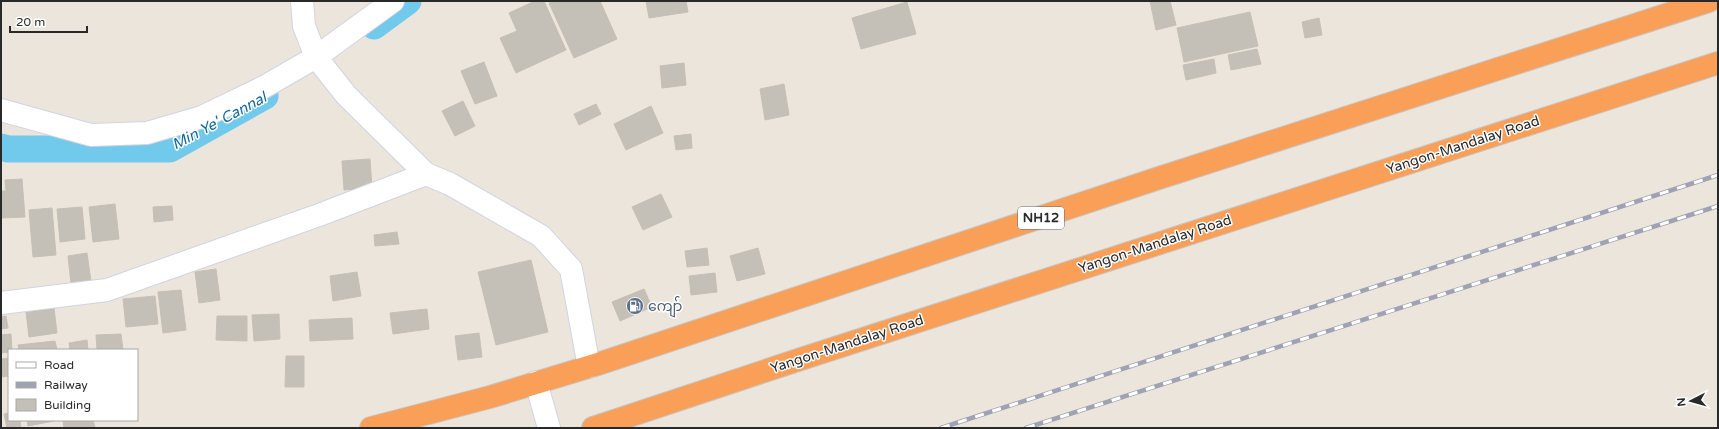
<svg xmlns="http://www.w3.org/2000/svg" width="1719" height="429" viewBox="0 0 1719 429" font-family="'Varela Round','Noto Sans Myanmar',sans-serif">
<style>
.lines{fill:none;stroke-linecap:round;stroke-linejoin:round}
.canal{stroke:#71caeb;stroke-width:27}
.building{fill:#c4bfb7;stroke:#c6c0b5}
.minor-casing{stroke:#d1d4e2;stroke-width:24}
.highway-casing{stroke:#c7c7c7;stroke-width:24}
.minor{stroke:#fff;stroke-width:22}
.highway{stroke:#f99f58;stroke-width:22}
.rail-casing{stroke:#9fa2b3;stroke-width:4.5}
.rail{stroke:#fff;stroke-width:3;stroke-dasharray:9;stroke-linecap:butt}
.labels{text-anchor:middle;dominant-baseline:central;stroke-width:3;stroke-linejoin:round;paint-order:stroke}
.shield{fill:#fff;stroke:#696969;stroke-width:1}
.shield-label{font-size:13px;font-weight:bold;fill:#292929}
.street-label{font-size:14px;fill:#292929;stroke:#fff}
.service-label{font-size:14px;fill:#4e5e75;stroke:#fff;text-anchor:start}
.water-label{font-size:15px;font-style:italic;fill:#116896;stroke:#fff}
</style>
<rect width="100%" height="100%" fill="#ebe5dc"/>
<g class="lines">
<path class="canal" d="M374 26 408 1
M1 147 8 149H170L265 96"/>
</g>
<path class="building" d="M535 1H544L566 50 516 73 500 38 517 31 509 13Z
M554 1H600L617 39 574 58 549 3Z
M646 1H686L688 12 649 18Z
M1150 1H1170L1176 25 1156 30Z
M907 2 916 34 861 49 852 18Z
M1250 12 1258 46 1184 62 1177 28Z
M1319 18 1322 35 1305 38 1302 22Z
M1257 49 1261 64 1231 70 1228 55Z
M1214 59 1216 73 1186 80 1183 65Z
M484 62 497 96 475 104 461 71Z
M684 63 686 85 662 88 660 66Z
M784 84 789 115 765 120 760 89Z
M463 101 475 126 455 136 442 111Z
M596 104 601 114 579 125 574 114Z
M651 106 663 133 626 150 614 124Z
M691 134 692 148 676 150 674 136Z
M370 159 372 188 344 190 342 161Z
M22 179 25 217 1 218V191H6L5 180Z
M661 194 672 217 643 230 632 207Z
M115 204 119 239 93 242 89 207Z
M172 206 173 220 154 222 153 207Z
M82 207 85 239 60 242 57 209Z
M52 208 56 255 33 257 29 210Z
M397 232 399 244 375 246 374 235Z
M707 248 709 265 687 267 685 251Z
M758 248 765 274 737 281 730 256Z
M87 253 91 281 71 284 68 256Z
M531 260 548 332 496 345 478 272Z
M216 269 220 300 199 303 195 272Z
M357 272 361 296 333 301 330 276Z
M715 273 717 292 691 295 689 276Z
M644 289 652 307 620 321 612 302Z
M181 290 186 330 163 333 158 292Z
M155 296 158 324 126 327 123 299Z
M54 308 57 333 29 337 26 312Z
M427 309 429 329 393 334 390 313Z
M279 314 280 339 254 341 252 315Z
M6 316 8 328 1 329V317Z
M217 316H247V341L216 340Z
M352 318 353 339 310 341 309 320Z
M479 333 482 357 458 360 455 336Z
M11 334 12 350H9V352L1 353V335Z
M121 334 123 350H97L96 335Z
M87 340 88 350H70L69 343Z
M55 341 57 350H19L18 345Z
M286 356H304V387H285Z
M9 358V376L2 377 1 359Z
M9 413V420H20L21 428H7L4 414Z
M27 420H53L54 421 28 426Z
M63 420H93L95 428H64Z"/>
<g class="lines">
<g class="minor-casing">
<path id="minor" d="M302 1 304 26 316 57 393 1
M1 110 91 135 147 133 202 117 264 87 316 57 346 95 426 174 319 215 107 290 1 303
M426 174 450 184 541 236 571 269 589 367
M536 382 549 428"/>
</g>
<g class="highway-casing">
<path id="highway" d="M371 428 490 397 598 364 1159 178 1709 1
M593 428 801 359 1718 63"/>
</g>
<use href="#minor" class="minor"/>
<use href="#highway" class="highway"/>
<g class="rail-casing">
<path id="rail" d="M941 428 1718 175
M1026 428 1718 206"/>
</g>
<use href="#rail" class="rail"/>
</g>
<defs>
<g id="fuel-disc" transform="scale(0.9)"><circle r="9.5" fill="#5c6f8a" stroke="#fff"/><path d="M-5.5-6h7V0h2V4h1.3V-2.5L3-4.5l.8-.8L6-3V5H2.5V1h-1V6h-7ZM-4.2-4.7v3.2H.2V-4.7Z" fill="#fff"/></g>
</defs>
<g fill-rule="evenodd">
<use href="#fuel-disc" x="635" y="306"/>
</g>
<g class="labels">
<rect class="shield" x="1018" y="207" width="46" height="22" rx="3"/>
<g class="shield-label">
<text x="1041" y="218">NH12</text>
</g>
<g class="street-label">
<text transform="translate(1463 145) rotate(-18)">Yangon-Mandalay Road</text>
<text transform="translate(1155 244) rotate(-18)">Yangon-Mandalay Road</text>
<text transform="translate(847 344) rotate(-18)">Yangon-Mandalay Road</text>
</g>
<g class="service-label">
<text x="648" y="306">ကျော်</text>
</g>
<g class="water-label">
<text transform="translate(219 121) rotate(-28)">Min Ye' Cannal</text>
</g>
</g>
<rect width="1719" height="429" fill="none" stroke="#292929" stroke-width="4"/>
<rect x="8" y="349" width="130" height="72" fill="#ffffff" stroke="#a9a9a9"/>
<rect x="16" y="362" width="20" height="6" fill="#ffffff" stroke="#a9a9a9"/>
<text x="44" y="369" font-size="12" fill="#292929">Road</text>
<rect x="16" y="382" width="20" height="6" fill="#9fa2b3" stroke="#a9a9a9"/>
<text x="44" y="389" font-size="12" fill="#292929">Railway</text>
<rect x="16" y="399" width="20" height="12" fill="#c4bfb7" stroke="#a9a9a9"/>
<text x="44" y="409" font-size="12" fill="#292929">Building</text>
<g transform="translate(1691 401) rotate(264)" stroke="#ffffff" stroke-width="3" paint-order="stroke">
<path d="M0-3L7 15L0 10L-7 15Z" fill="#292929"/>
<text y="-6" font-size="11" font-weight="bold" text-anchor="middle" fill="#292929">N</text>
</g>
<path d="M10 26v6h77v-6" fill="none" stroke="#292929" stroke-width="2"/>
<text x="16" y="26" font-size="12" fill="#292929" stroke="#ffffff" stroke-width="3" paint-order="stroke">20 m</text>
</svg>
